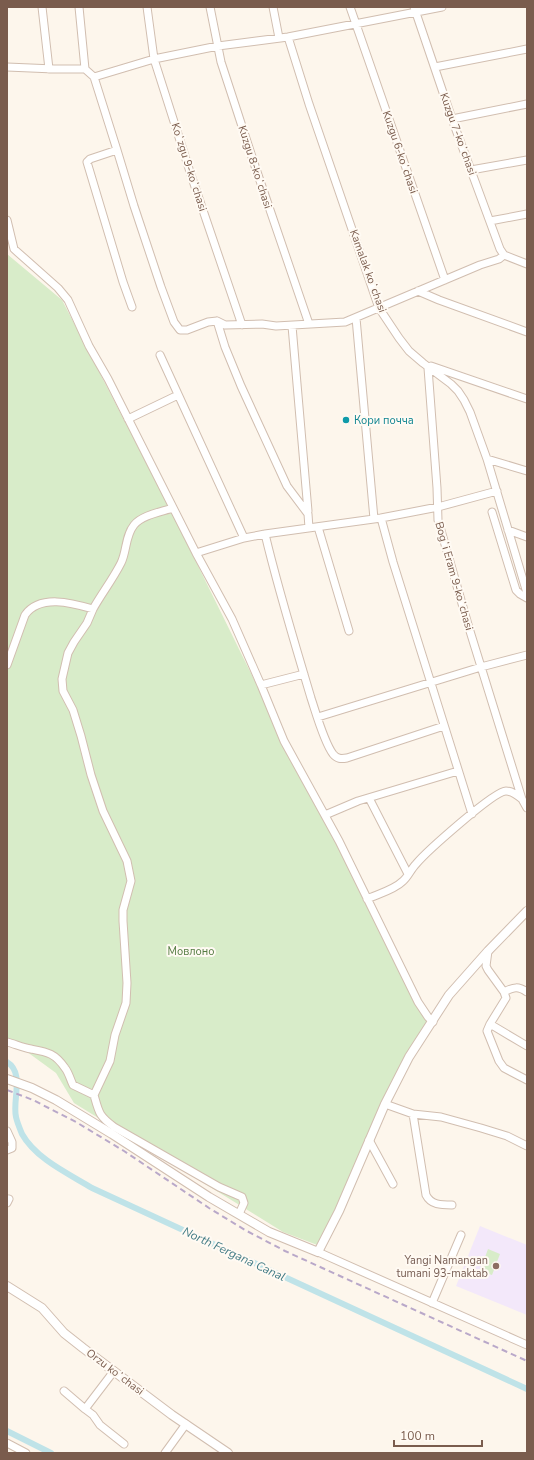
<svg xmlns="http://www.w3.org/2000/svg" width="534" height="1460" viewBox="0 0 534 1460" font-family="'Nunito Sans',sans-serif">
<style>
.education{fill:#f3e8fa}
.green{fill:#d8ecc9}
.lines{fill:none;stroke-linecap:round;stroke-linejoin:round}
.canal{stroke:#bfe3e8;stroke-width:6}
.minor-casing{stroke:#d1beb0;stroke-width:9}
.tertiary-casing{stroke:#d1beb0;stroke-width:10}
.minor{stroke:#fff;stroke-width:7}
.tertiary{stroke:#fff;stroke-width:8}
.rail{stroke:#b9a8c9;stroke-width:2;stroke-dasharray:6 4;stroke-linecap:butt}
.culture-dot{fill:#0f9aa8;stroke:#fffaf3;stroke-width:1.5}
.education-dot{fill:#8d6e63;stroke:#fffaf3;stroke-width:1.5}
.labels{text-anchor:middle;dominant-baseline:central;stroke-width:4;stroke-linejoin:round;paint-order:stroke}
.street-label{font-size:11px;fill:#7a5c4d;stroke:#fffaf3}
.culture-label{font-size:11px;fill:#0d838f;stroke:#fffaf3;text-anchor:start}
.park-label{font-size:11px;fill:#537a41;stroke:#fffaf3}
.education-label{font-size:11px;fill:#785e54;stroke:#fffaf3;text-anchor:end}
.water-label{font-size:12px;font-style:italic;fill:#437c86;stroke:#fffaf3}
</style>
<rect width="100%" height="100%" fill="#fdf6ec"/>
<path class="education" d="M480 1226 527 1245V1315L456 1286Z"/>
<path class="green" d="M7 254 62 300 169 507 303 779 429 1022 320 1246 283 1232 74 1103 56 1073 19 1046 7 1041Z
M488 1249 500 1254 492 1275 480 1271Z"/>
<g class="lines">
<path class="canal" d="M7 1062C25 1073 12 1100 16 1117 17 1122 20 1129 22 1134 36 1159 69 1174 92 1188L527 1389
M7 1431 51 1453"/>
<g class="minor-casing">
<path id="minor" d="M42 7 49 69
M79 7 85 69
M147 7 154 59 191 175 242 325
M210 7 221 62 255 166 309 324
M273 7 279 38
M350 7 445 280
M414 7 452 119 500 249 504 255
M288 37 309 104 379 308 399 338 409 351 423 363 451 384 458 391 464 400 470 412 487 459 527 593
M7 67 54 69H85L94 77 154 59 218 46 288 37 442 7
M435 67 527 49
M94 77 117 150 134 206 161 287 174 322 180 330H187L208 322 217 321 225 325 262 324 276 326 345 322 480 265 499 259 504 255
M452 119 527 104
M117 150 90 159 87 162 123 282 132 307
M471 170 527 160
M7 220 14 249 58 288 68 300 89 346 108 379 196 553 232 619 261 685 284 741 339 841 418 1002 428 1017 433 1022
M490 221 527 214
M504 255 527 264
M418 291 439 300 527 332
M356 318 374 519
M217 321 225 347 241 386 287 486 308 514 309 528
M292 326 308 511
M160 355 244 538
M431 366 527 399
M428 368 437 488 438 520 469 628 522 799 527 808
M128 419 178 395
M487 459 527 471
M492 512 516 590 520 594 527 598
M381 518 393 562 472 814
M318 527 349 631
M508 530 527 537
M265 534C278 589 295 644 311 698 316 713 324 742 333 754 337 759 341 759 347 758L444 726
M196 553 244 538 265 534 381 518 438 507 497 491
M93 609C102 593 113 579 121 563 127 551 125 536 134 525 142 515 161 512 173 508
M7 665 25 615C40 594 72 603 93 609L87 623 74 642 68 653 62 679 63 691 73 710 81 736 91 775 103 811 127 861 131 881 123 910V921L127 983 126 1003 115 1035 110 1061 94 1095C99 1113 99 1116 114 1127L219 1187 242 1197 244 1203 239 1214
M261 685 304 674
M318 717 481 667 527 655
M369 798 408 874
M325 815 358 801 458 771
M367 899C378 894 394 890 403 881 408 877 411 869 416 864 426 852 494 791 506 791 512 791 517 795 522 799
M488 951 486 966 488 970 504 992 506 998 490 1024 527 1046
M504 992C514 987 518 986 527 992
M490 1024 487 1031 499 1061 504 1068 527 1080
M7 1042C15 1044 23 1048 31 1049 47 1052 55 1053 65 1068 69 1073 70 1079 73 1085L94 1095
M385 1104 413 1114 441 1117 481 1128 507 1136 527 1146
M413 1114 426 1195C431 1205 441 1205 452 1205
M7 1131 12 1142V1148L7 1150
M369 1140 393 1184
M7 1203 9 1199
M318 1252 527 1345
M432 1303 461 1235
M114 1371 85 1409 93 1415 100 1425 124 1444
M64 1391 85 1409
M7 1443 26 1453
M165 1453 186 1424"/>
</g>
<g class="tertiary-casing">
<path id="tertiary" d="M7 1079 32 1088 56 1100 112 1134 209 1197 269 1232 318 1252 339 1211 385 1104 409 1057 449 995 488 951 527 911
M7 1286 42 1308 64 1333 83 1348 172 1415 228 1453"/>
</g>
<use href="#minor" class="minor"/>
<use href="#tertiary" class="tertiary"/>
<path class="rail" d="M7 1090 33 1100 76 1122 124 1151 209 1208 245 1230 285 1251 527 1361"/>
</g>
<circle class="culture-dot" cx="346" cy="420" r="4"/>
<circle class="education-dot" cx="496" cy="1266" r="4"/>
<g class="labels">
<g class="street-label">
<text transform="translate(458 134) rotate(70)">Kuzgu 7-koʻchasi</text>
<text transform="translate(400 152) rotate(71)">Kuzgu 6-koʻchasi</text>
<text transform="translate(189 167) rotate(72)">Koʻzgu 9-koʻchasi</text>
<text transform="translate(255 167) rotate(72)">Kuzgu 8-koʻchasi</text>
<text transform="translate(368 271) rotate(70)">Kamalak koʻchasi</text>
<text transform="translate(454 576) rotate(74)">Bogʻi Eram 9-koʻchasi</text>
<text transform="translate(115 1372) rotate(37)">Orzu koʻchasi</text>
</g>
<g class="culture-label">
<text x="354" y="420">Кори почча</text>
</g>
<g class="park-label">
<text x="191" y="951">Мовлоно</text>
</g>
<g class="education-label">
<text x="488" y="1260">Yangi Namangan<tspan x="488" dy="13">tumani 93-maktab</tspan></text>
</g>
<g class="water-label">
<text transform="translate(234 1254) rotate(25)">North Fergana Canal</text>
</g>
</g>
<rect width="534" height="1460" fill="none" stroke="#7a5c4d" stroke-width="16"/>
<path d="M394 1440v6h88v-6" fill="none" stroke="#7a5c4d" stroke-width="2"/>
<text x="400" y="1440" font-size="12" fill="#7a5c4d" stroke="#fffaf3" stroke-width="3" paint-order="stroke">100 m</text>
</svg>
